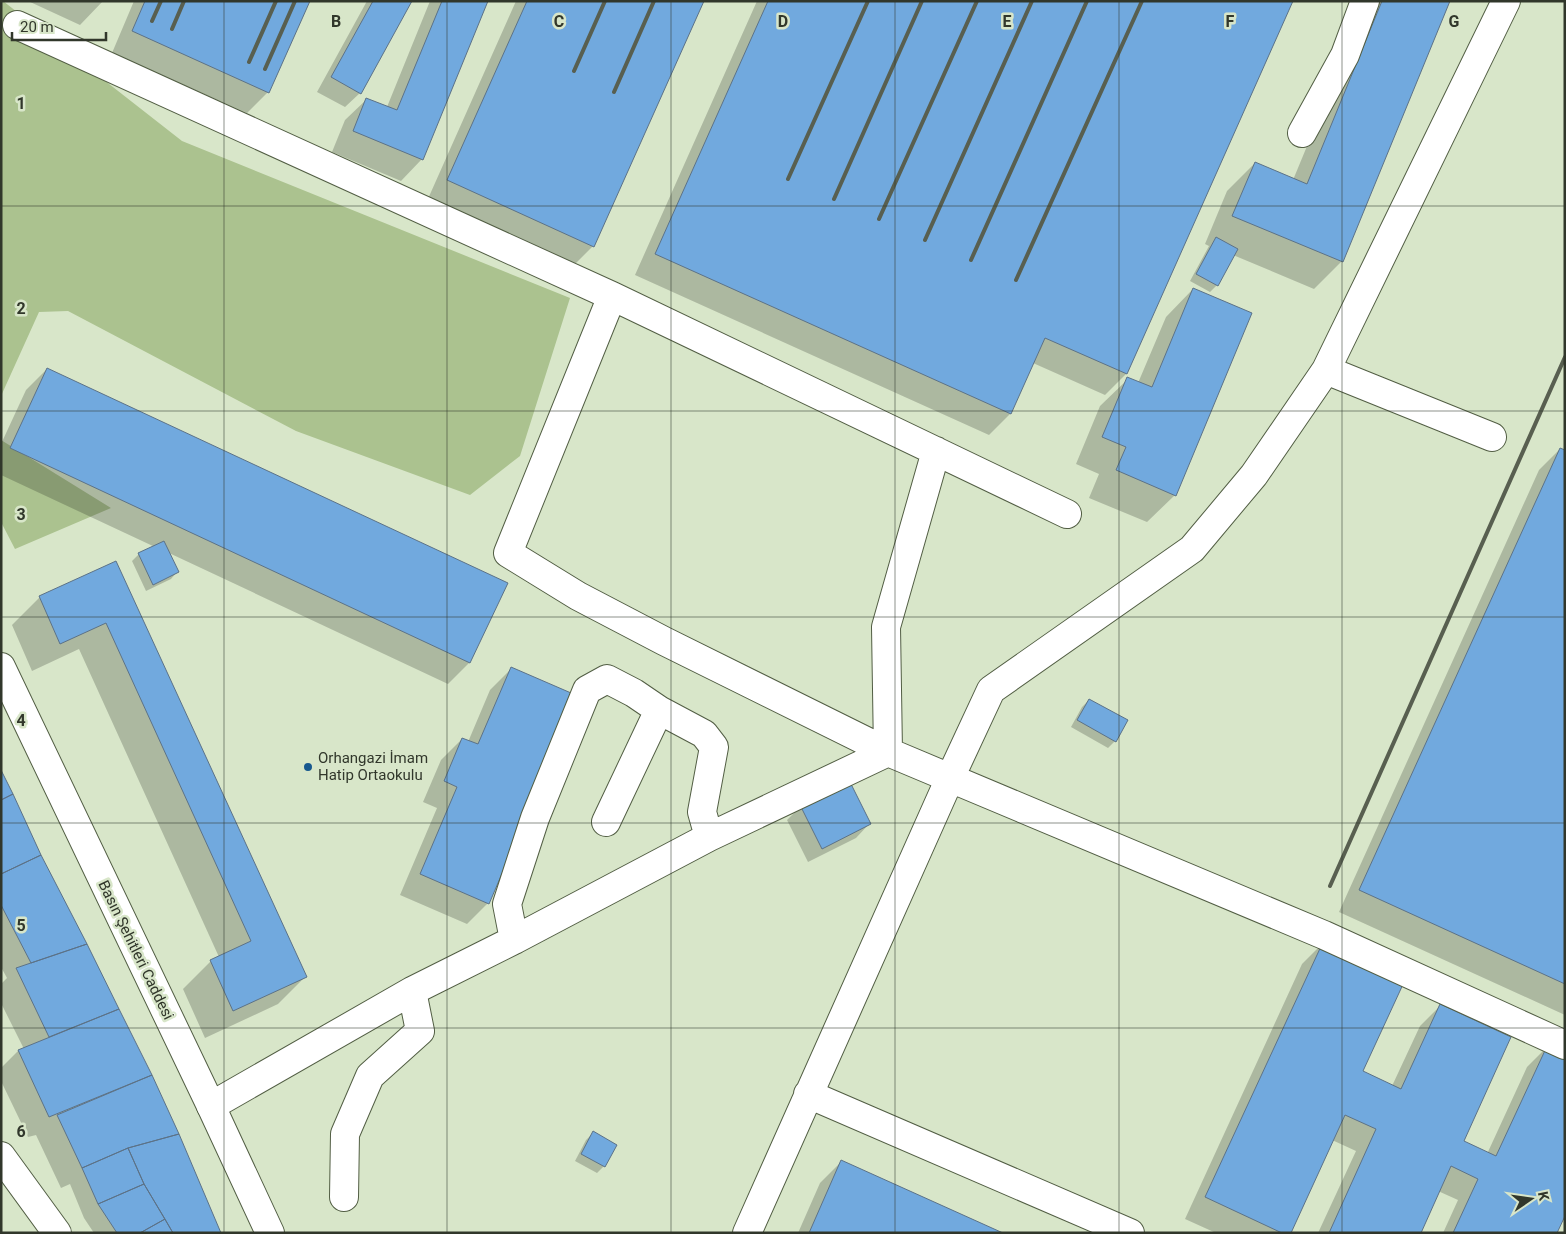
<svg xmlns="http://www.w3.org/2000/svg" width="1566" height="1234" viewBox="0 0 1566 1234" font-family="Roboto,sans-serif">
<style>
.green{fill:#abc28f}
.shadow{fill:#0003}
.building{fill:#71a9de;stroke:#5c7287}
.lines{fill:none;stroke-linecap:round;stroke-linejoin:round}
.minor-casing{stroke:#525e44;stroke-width:30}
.major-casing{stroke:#525e44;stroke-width:30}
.minor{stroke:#fff;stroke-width:28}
.major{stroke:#fff;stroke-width:28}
.rail{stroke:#585f50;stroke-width:4}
.grid{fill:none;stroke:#31372b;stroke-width:1;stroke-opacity:0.55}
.poi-dot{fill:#17588e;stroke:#d8e6c9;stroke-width:2}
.labels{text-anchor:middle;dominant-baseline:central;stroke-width:5;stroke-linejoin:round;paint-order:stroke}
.poi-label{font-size:15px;fill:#31372b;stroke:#d8e6c9;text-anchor:start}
.street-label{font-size:15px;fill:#31372b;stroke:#d8e6c9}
.grid-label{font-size:16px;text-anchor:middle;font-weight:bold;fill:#31372b;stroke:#d8e6c9;stroke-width:5;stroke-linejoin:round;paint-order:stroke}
</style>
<rect width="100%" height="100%" fill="#d8e6c9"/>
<path class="green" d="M1 1H3L182 141 570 298 520 456 470 495 296 431 68 311 39 312 1 396Z
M1 440 111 508 15 549 1 522Z"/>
<path class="shadow" d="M28 1H103L80 25Z
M134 1H308L268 92 247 113 112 53Z
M367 1H410L360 93 345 107 317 92Z
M430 1H487L422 159 401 181 332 152 345 120 367 99 387 107Z
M516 1H703L593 246 572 267 427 201Z
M757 1H1292L1126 374 1105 395 1033 363 1010 414 989 435 635 275Z
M1367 1H1449L1342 261 1314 289 1233 255 1217 285 1210 292 1190 281 1209 246 1205 244 1227 191 1255 163 1293 180Z
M1193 289 1175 495 1147 522 1089 498 1099 474 1076 464 1100 406 1128 379 1138 383 1166 317Z
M47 369 506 583 469 663 448 684 169 553 177 572 171 579 146 591 132 561 139 554 155 547 1 475V444L26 390Z
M1560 449 1565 451V1015L1339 912 1539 470Z
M116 563 305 977 278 1004 205 1038 183 989 211 961 219 957 79 649 32 671 12 625 39 598Z
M511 669 488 903 467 924 400 895 437 808 423 802 441 760 462 739 468 742 490 690Z
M1089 700 1115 741 1108 748 1071 727 1082 707Z
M1 774 40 856 151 1076 220 1233H94L84 1218 70 1184 61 1188 36 1135 28 1137 1 1081V1068L18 1051 24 1049 1 1003V984L7 978 1 967Z
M801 806 870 823 856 838 808 862 787 820Z
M1323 943 1361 1072 1392 1086 1420 1026 1441 1005 1462 1142 1487 1154 1527 1067 1548 1046 1556 1233H1443L1458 1200 1438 1191 1419 1233H1318L1356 1151 1332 1140 1290 1233H1216L1185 1219 1302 964Z
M593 1133 604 1166 597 1173 575 1161 586 1140Z
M841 1162 1000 1233H798L820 1183Z"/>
<path class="building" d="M145 1H310L269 93 132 31Z
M373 1H412L361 94 331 77Z
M442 1H488L423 160 353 131 366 98 397 110Z
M527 1H704L594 247 447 180Z
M768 1H1293L1127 374 1045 338 1011 414 655 254Z
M1382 1H1450L1343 262 1232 216 1255 162 1307 184Z
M1216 237 1238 249 1218 286 1196 274Z
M1193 288 1252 313 1176 496 1116 470 1126 447 1102 437 1127 377 1152 387Z
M47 368 508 583 470 663 10 448Z
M1560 448 1565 450V984L1359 890Z
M164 541 179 572 153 585 138 553Z
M116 561 307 977 233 1011 210 960 251 941 106 623 60 644 39 596Z
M511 667 578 696 489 904 420 874 457 787 444 781 462 738 478 744Z
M1089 699 1128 720 1116 742 1077 720Z
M1 770 13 794 1 800Z
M849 780 871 824 822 849 800 805Z
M13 794 41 855 1 874V800Z
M41 855 87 944 31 963 1 905V874Z
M1323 942 1405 980 1363 1071 1401 1089 1440 1004 1511 1037 1464 1141 1496 1156 1548 1044 1565 1052V1216L1557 1233H1453L1478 1179 1451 1166 1421 1233H1329L1376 1129 1345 1115 1291 1233H1282L1205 1197Z
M87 944 119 1009 49 1037 16 968Z
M119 1009 152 1075 49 1117 18 1050Z
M152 1075 179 1134 128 1148 82 1168 57 1115Z
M593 1131 617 1145 605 1167 581 1154Z
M179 1134 221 1233H173L144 1184 128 1148Z
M128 1148 144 1184 98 1204 82 1168Z
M841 1160 1003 1233H809Z
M144 1184 165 1219 140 1233H117L98 1204Z
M165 1219 173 1233H140Z"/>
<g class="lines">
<g class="minor-casing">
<path id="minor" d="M17 25 612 296 1067 514
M1302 133 1345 55 1365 1
M612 296 508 553 578 596 664 641 888 752 1324 935 1565 1045
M1326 370 1492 437
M606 822 659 710
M514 940 507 904 535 818 587 690 607 679 634 693 659 710 704 734 714 747 702 812 709 837
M808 1094 1130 1233
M211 1106 412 991 514 940 709 837 888 752 886 627 936 451
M1 1156 57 1233
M344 1197 345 1134 370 1076 420 1031 412 991
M747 1233 950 778 991 690 1192 549 1254 475 1326 370 1506 1"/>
</g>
<g class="major-casing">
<path id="major" d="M1 667 211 1106 270 1233"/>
</g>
<use href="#minor" class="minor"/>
<use href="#major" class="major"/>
<path class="rail" d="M152 21 161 1
M172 29 184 1
M249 62 276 1
M265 69 295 1
M574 71 605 1
M614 92 654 1
M788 179 868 1
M834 199 922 1
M879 219 977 1
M925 240 1032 1
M971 260 1087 1
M1016 280 1142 1
M1330 886 1565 357"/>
</g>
<path class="grid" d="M224 1V1233M447 1V1233M671 1V1233M895 1V1233M1119 1V1233M1342 1V1233M1 206H1565M1 411H1565M1 617H1565M1 823H1565M1 1028H1565"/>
<circle class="poi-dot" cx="308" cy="767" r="5"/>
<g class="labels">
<g class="poi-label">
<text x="318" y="758">Orhangazi İmam<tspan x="318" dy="17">Hatip Ortaokulu</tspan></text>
</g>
<g class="street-label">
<text transform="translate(136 950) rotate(64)">Basın Şehitleri Caddesi</text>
</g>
</g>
<g class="grid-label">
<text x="336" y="27">B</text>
<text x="559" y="27">C</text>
<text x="783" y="27">D</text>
<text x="1007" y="27">E</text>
<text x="1230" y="27">F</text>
<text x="1454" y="27">G</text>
<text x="21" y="109">1</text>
<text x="21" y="314">2</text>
<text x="21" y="520">3</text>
<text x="21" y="726">4</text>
<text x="21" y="931">5</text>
<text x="21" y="1137">6</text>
</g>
<rect width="1566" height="1234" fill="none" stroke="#31372b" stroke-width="5"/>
<g transform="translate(1531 1199) rotate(77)" stroke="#d8e6c9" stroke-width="4" paint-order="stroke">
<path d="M0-4L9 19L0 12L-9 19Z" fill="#31372b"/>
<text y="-8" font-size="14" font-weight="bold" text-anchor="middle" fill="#31372b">K</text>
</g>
<path d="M12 32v8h94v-8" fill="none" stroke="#31372b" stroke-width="2.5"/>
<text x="20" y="32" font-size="15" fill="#31372b" stroke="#d8e6c9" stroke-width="4" paint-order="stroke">20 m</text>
</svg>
